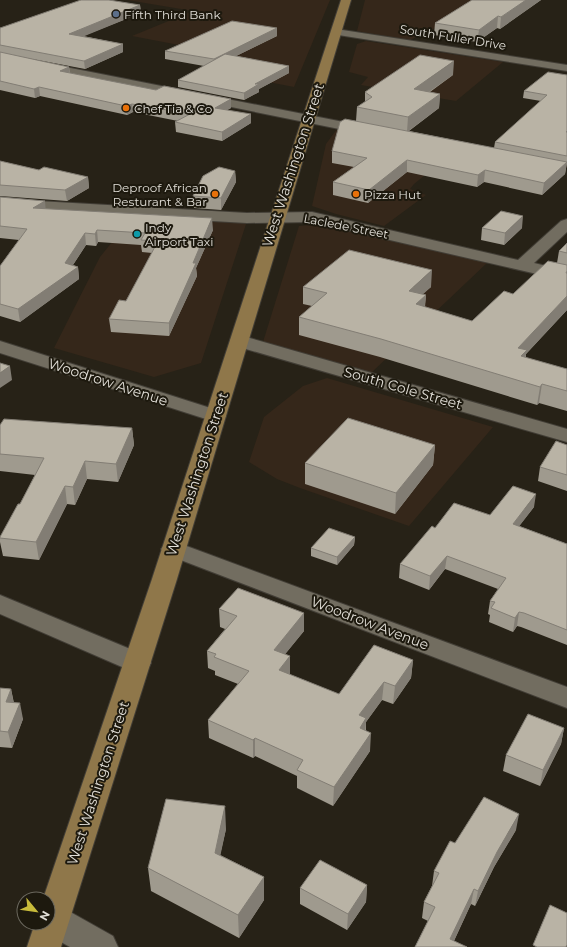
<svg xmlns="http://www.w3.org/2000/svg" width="567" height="947" viewBox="0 0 567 947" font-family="Montserrat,sans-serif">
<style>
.commercial{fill:#35271a}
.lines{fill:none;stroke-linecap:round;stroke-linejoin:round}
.minor-casing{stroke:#423e36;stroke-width:2}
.major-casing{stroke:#423e36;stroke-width:2}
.minor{fill:#726d60;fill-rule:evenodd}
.major{fill:#8f774a;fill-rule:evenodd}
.wall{fill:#9f9a8e}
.shaded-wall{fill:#827d74}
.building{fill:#b9b3a5;stroke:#827d74}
.service-dot{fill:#5c6f8a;stroke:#1d190e;stroke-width:1.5}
.food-dot{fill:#e8710a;stroke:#1d190e;stroke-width:1.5}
.culture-dot{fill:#0f9aa8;stroke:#1d190e;stroke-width:1.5}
.labels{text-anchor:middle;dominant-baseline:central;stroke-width:4;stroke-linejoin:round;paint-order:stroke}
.far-poi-label{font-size:12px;fill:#e1ded7;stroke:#1d190e;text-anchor:start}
.far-street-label{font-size:12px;fill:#e1ded7;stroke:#1d190e}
.street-label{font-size:14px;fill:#e1ded7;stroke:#1d190e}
</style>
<rect width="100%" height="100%" fill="#272217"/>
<path class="commercial" d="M127 0H330L294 87 207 70 251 48 179 45 132 36 193 11Z
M365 0H478L452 20 410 40 357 31Z
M366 41 503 62 456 101 361 85 368 77 349 72 357 44Z
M337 129 387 137 455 151 414 184 410 189 426 195 384 226 336 214 312 206 326 144Z
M134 215 247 221 201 363 154 377 54 348 100 257Z
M310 225 370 234 488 262 371 373 263 342 299 226Z
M327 378 493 427 409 526 300 488 277 479 249 462 264 417 303 386Z"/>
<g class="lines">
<g class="minor-casing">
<path id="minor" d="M336 29 567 65V71L332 34 331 32 332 30Z
M0 54 369 127 374 128 376 131 374 134 369 135 0 60Z
M0 197 38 201 247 213 312 212 518 260 561 221 567 219V232L534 263 567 271V281L312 222 247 223 38 211 0 207Z
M239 335 567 429V442L232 345 230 341 232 337Z
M0 341 223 412 226 416 223 420 216 422 209 420 0 353Z
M173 541 567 687V708L165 554 161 549 165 544Z
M0 595 147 656 151 663 147 670 138 673 129 670 0 614Z
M53 905 65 909 113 936 118 947H70L41 931 38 923H48V907Z"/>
</g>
<g class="major-casing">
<path id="major" d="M341 0H351L177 579 61 947H27L35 923H48V899H43L152 579Z"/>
</g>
<use href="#minor" class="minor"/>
<use href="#major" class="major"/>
</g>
<path class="wall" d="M472 0H541L500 29 497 28 477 42 434 35 435 23Z
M140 5 141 13 83 36 123 44V52L85 69 6 54 69 67 70 73 231 108 227 110 251 123 222 141 176 132 175 122 178 121 133 112 127 115 40 96 35 98 0 90V28Z
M277 28V36L236 56 289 66V73L259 89V92L244 100 178 87V80L204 66 165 59V51Z
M453 75 430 92 440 94 439 108 409 131 494 148 495 142 541 101 523 98 524 91 567 75V163L565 174 542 195 484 182 477 187 407 172 368 203 333 195V182L354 167 332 163V151L356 121 357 107 365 102V92Z
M0 161 39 170 88 177 89 188 67 201 0 196Z
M235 171 236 182 221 210 194 208 193 196Z
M0 197 46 209 213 230 196 268 197 276 169 336 111 332 109 319 126 301 152 253 142 252 141 245 98 242 96 246 86 245 73 265 78 267 79 279 20 322 0 316V266L19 240 0 238Z
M482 228H522L504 245 481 240Z
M567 243V310L526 354V358L567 369V411L539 403 537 405 380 357 299 335V317L312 306 303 304V287H431L422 294 426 295 425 307 472 321 513 294 557 263 559 251Z
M0 425 132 428 134 445 118 482 87 479 75 505 67 504 39 560 3 556 0 542V537L20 504 35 475 0 471Z
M435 445 433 465 395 514 305 484V463Z
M567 445V491L538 481 540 467Z
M534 507 519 526 567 544V645L521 627 517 626 513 632 489 622 490 615 488 614 490 601 498 589 445 569 429 590 399 578 400 564 435 528 490 515Z
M355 537 354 545 337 565 311 556V548Z
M219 609 304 613V631L285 654 290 674 289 675 339 694 413 660 411 678 393 704 382 700 366 722V731L370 751 333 806 297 788V776L255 756 253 758 209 738 208 720 238 684 215 675V671L208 668 207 651 225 629 220 627Z
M0 688 11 689 14 703 23 719 12 748 0 747Z
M564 728 561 744 540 786 503 771 506 755Z
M226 829 220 855 264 877V900L239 938 151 891 148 868Z
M516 830 494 867 475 906 471 904 454 941 415 947 428 921 422 918 424 902 432 886 434 871Z
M367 885 366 902 347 930 300 904V888Z"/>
<path class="shaded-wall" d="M526 0H541L500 29 501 17Z
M140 5 141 13 70 42 69 34Z
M498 16 497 28 477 42 479 30Z
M277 28V36L214 67V59Z
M123 44V52L85 69 84 61Z
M454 61 453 75 413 103 414 89Z
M289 66V73L259 89V92L244 100V93L255 84Z
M69 67 70 76 60 71Z
M39 87 40 96 35 98 34 89Z
M440 94 439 108 407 132 408 117Z
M231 99V108L215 116V108Z
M132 104 133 112 127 115 126 106Z
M251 114V123L222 141V132Z
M407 160V172L368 203 369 190Z
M567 162 565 174 542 195 544 183Z
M485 170 484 182 477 187 478 175Z
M235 171 236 182 221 210V198Z
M88 177 89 188 67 201 65 190Z
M45 201 46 213 33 208Z
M523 216 522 228 504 245 505 233Z
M212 218 213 230 196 268 197 276 169 336V323L193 263Z
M97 230 98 242 96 246 95 234Z
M85 233 86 245 67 274 78 267 79 279 20 322 18 309 65 263Z
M432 270 431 287 408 308 409 291Z
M426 295 424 312 416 304Z
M567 296V310L526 354 524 368 518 348Z
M10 366 12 380 0 388V373Z
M542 384 539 403 537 405 540 387Z
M132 428 134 445 118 482 116 464Z
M435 445 433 465 395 514 396 493Z
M85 461 87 479 75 505 73 487Z
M65 486 67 504 39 560 36 542Z
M536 494 534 507 511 537 513 524Z
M355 537 354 545 337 565V557Z
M447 556 445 569 429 590 430 576Z
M519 612 517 626 513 632 515 618Z
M304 613V631L274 668V650Z
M290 656V674L279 688V670Z
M413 660 411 678 393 704 395 686Z
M384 682 382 700 366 722 365 736 359 746V715Z
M11 689 14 705 6 702Z
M20 703 23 719 12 748 8 732Z
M564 728 561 744 540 786 543 770Z
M371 733 370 751 333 806 334 787Z
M255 738V756L253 758V740Z
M225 806 226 829 216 876 215 853Z
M519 814 516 830 494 867 475 906 478 891 497 852Z
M264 877V900L239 938 238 915Z
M367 885 366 902 347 930 348 914Z
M474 889 471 904 451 947 450 939Z"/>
<path class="building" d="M81 0H109L140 5 69 34 123 44 84 61 0 45V28Z
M472 0H526L501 17 498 16 479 30 435 23Z
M232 21 277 28 214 59 165 51Z
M0 52 69 67 60 71 156 90 164 86 231 99 215 108 251 114 222 132 175 122 190 114 132 104 126 106 39 87 34 89 0 81Z
M225 54 289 66 255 84H259L244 93 178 80Z
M420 55 454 61 414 89 440 94 408 117 357 107 372 97 365 92Z
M548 72 567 75V131L566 132H567V156L495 142 547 95 524 91Z
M345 119 567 162 544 183 485 170 478 175 407 160 369 190 333 182 367 158 332 151 340 122Z
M0 161 39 170 44 167 88 177 65 190 0 185Z
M219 167 235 171 221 198 193 196 203 176Z
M0 197 45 201 33 208 212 218 193 263H196L169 323 109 319 119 300 126 301 158 241 141 240 145 233 97 230 95 234 85 233 65 263 78 267 18 309 0 304V266L27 229 0 226Z
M501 211 523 216 505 233 482 228Z
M567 243V253L559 251Z
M349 250 432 270 409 291 426 295 416 304 472 321 504 291 513 294 548 261 567 265V271L566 273H567V296L518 348 527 350 521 356 567 369V391L542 384 540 387 381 339 299 317 327 293 303 287Z
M0 363 10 366 0 373Z
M348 418 435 445 396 493 305 463Z
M4 419 132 428 116 464 85 461 73 487 65 486 36 542 0 538V537L18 504H20L44 458 0 454V425Z
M556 441 567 445V475L540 467Z
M513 486 536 494 513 524 567 544V630L524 613 519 612 515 618 491 608 495 602 490 601 506 578 447 556 430 576 400 564 432 526 435 528 454 503 490 515Z
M329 528 355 537 337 557 311 548Z
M238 588 304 613 274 650 290 656 279 670 339 694 374 645 413 660 395 686 384 682 359 715 366 718 360 728 371 733 334 787 297 770 303 760 255 738 253 740 208 720 249 671 214 657 216 654 207 651 237 616 219 609Z
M0 688 11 689 6 702 20 703 8 732 0 731Z
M528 714 564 728 543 770 506 755Z
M484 797 519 814 497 852 478 891 474 889 450 939 467 947H415L435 907 424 902 439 873 434 871 450 841 455 843Z
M166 799 225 806 215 853 264 877 238 915 148 868Z
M320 860 367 885 348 914 300 888Z
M550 905 567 913V945L566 947H537L533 945Z"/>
<circle class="service-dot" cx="116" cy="14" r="4"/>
<g class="food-dot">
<circle cx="126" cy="108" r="4"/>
<circle cx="215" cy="194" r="4"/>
<circle cx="356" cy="194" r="4"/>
</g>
<circle class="culture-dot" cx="137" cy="234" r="4"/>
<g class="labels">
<g class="far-poi-label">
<text x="124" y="14">Fifth Third Bank</text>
<text x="134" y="108">Chef Tia &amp; Co</text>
<text x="207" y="187" text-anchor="end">Deproof African<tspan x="207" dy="14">Resturant &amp; Bar</tspan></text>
<text x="364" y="194">Pizza Hut</text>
<text x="145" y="227">Indy<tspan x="145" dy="14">Airport Taxi</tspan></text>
</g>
<g class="far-street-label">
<text transform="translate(453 37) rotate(9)">South Fuller Drive</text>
<text transform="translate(346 226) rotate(11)">Laclede Street</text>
</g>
<g class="street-label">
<text transform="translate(293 165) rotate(-72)">West Washington Street</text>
<text transform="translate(108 382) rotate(18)">Woodrow Avenue</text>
<text transform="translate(403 388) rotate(16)">South Cole Street</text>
<text transform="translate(197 474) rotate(-72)">West Washington Street</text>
<text transform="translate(370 623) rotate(21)">Woodrow Avenue</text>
<text transform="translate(98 783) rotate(-72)">West Washington Street</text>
</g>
</g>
<g transform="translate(36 911) rotate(119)"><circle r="19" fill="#1d190e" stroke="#6b685e"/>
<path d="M0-3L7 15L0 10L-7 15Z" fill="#c8bb3b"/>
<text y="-6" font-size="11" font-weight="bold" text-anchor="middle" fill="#e1ded7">N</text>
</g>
</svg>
